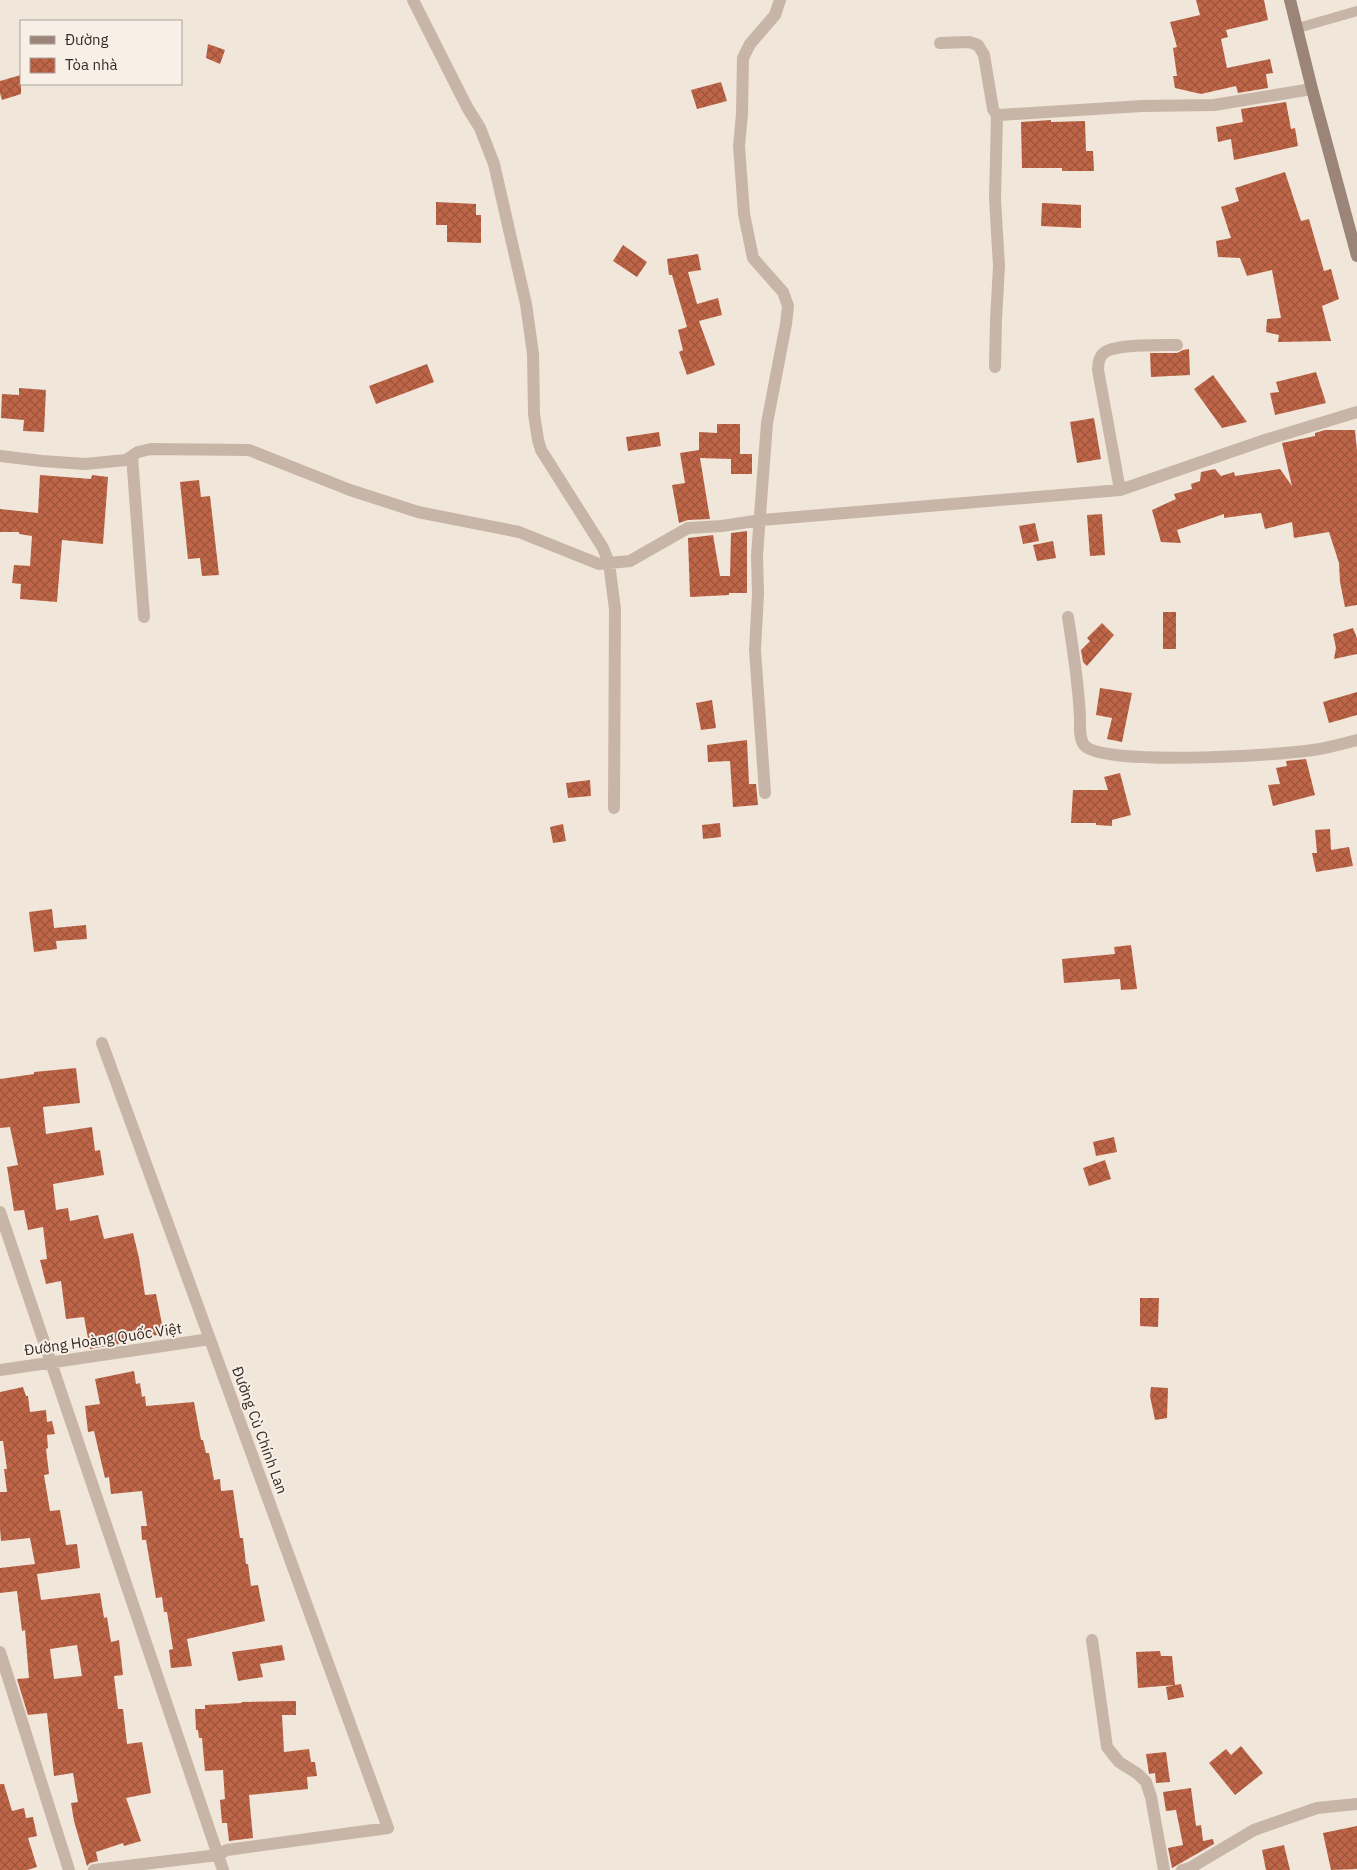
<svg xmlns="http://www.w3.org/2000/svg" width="1357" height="1870" viewBox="0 0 1357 1870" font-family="'IBM Plex Sans',sans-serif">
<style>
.building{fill:url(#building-cross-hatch);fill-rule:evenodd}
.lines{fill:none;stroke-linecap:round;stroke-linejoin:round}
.service{stroke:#c7b6a7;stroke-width:10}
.minor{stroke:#c7b6a7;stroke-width:12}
.secondary{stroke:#9b8578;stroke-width:12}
.labels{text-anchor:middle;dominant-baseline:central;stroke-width:4;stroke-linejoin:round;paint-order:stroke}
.street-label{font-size:15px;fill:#342b27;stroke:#f8f0e6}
</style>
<defs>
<pattern id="building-cross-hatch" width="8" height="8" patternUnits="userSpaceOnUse" patternTransform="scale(1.25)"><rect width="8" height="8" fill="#c06648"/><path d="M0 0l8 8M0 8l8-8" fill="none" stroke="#9d543c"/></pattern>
</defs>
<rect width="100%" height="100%" fill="#f0e6da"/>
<path class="building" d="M1196 0H1264L1268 20 1226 30 1228 37 1221 39 1227 68 1270 59 1273 73 1266 74 1268 88 1238 93 1236 86 1201 94 1175 88 1173 76H1177L1173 48 1177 47 1170 22 1200 15Z
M208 44 225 50 220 64 206 58Z
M21 75V94L2 100 0 93V81Z
M721 82 727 101 697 109 691 90Z
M1286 102 1291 129 1295 128 1298 146 1234 160 1231 139 1218 142 1216 127 1243 122 1241 109Z
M1051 120V122L1085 121 1086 151H1093L1094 171H1062V168H1022L1021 122Z
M1285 172 1301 221 1309 219 1324 271 1331 269 1339 299 1322 306 1331 341 1278 342 1279 335 1266 332 1267 319 1281 318 1272 270 1247 276 1240 258 1218 257 1216 241 1231 238 1221 207 1239 201 1235 188Z
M436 202 476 204V215H481V243L447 242V225H436Z
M1042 203 1081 205V228L1041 226Z
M623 245 647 262 637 277 613 261Z
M698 254 701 270 688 272 697 304 718 298 722 315 699 321 715 365 687 375 679 352 683 350 678 330 687 327 672 275H669L667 259Z
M1189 349 1190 375 1151 377 1150 353H1177L1183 350Z
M427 364 434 382 376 404 369 386Z
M1316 372 1326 403 1275 415 1270 393 1279 392 1276 382Z
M1213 375 1247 422 1222 428 1194 389Z
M19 388 46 390 44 432 23 431 24 420 1 418 2 394 19 395Z
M1094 418 1101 459 1077 463 1070 422Z
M717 424H740V454H752V474H731V459L700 458 710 519 688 520 679 523 672 485 685 483 680 453 699 450V432L717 433Z
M1325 430H1355L1357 450V605L1345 607 1340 582 1339 563 1329 532 1294 538 1292 522 1265 529 1261 513 1224 518V514L1177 530 1181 543 1161 542 1152 510 1176 499 1174 494 1192 489 1191 484 1200 481 1201 472 1215 469 1221 476 1234 472 1235 476 1280 469 1292 486 1282 443 1315 436V433Z
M659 432 661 446 628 451 626 437Z
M40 475 91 479 92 475 108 477 103 544 62 540 57 602 20 599 21 584 12 583 14 565 30 566 32 536 19 534V532H0V509L38 513Z
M199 480 201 497 210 496 219 575 202 576 200 558 188 559 180 482Z
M1102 514 1105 555 1090 556 1087 515Z
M1035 523 1039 541 1023 544 1019 526Z
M747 531V593H729V595L690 597 688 538 713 535 720 576H730L731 533Z
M1053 541 1056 558 1037 561 1033 545Z
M1163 612H1176V649H1163Z
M1102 623 1114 635 1087 666 1083 662 1081 650 1090 641 1087 638Z
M1353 628 1357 638V654L1334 659 1336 648 1333 634Z
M1100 688 1132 693 1122 742 1107 739 1112 718 1096 715Z
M1357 692V715L1329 723 1323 702Z
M712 700 716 728 701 730 696 703Z
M747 740 749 784H756L758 805 733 807 730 761 708 762 707 745Z
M1306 759 1315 795 1273 806 1268 785 1280 784 1276 768 1287 766 1286 761Z
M1120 773 1131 815 1112 820V826L1096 825V823H1071L1073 790H1108L1104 777Z
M590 780 591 796 568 798 566 783Z
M720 823 721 837 703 839 702 825Z
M563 824 566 841 553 843 550 827Z
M1330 829 1331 850 1349 847 1353 866 1316 872 1312 853H1317L1315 830Z
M52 909 54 928 86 925 87 939 56 941 57 949 34 952 29 912Z
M1131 945 1137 989 1121 990 1120 979 1064 983 1062 959 1115 954 1114 947Z
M76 1068 80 1103 43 1107 46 1134 92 1127 95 1151 100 1150 104 1175 53 1184 56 1210 68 1208 70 1221 98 1215 104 1239 133 1233 139 1258 145 1295 156 1294 164 1334 118 1341 119 1344 90 1349 84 1317 66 1319 61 1281 46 1284 40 1260 47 1259 43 1227 28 1230 24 1210 14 1211 7 1167 18 1165 10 1127 0 1128V1079L34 1074V1072Z
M1114 1137 1117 1152 1096 1156 1093 1142Z
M1105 1160 1111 1179 1089 1186 1083 1168Z
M1140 1298H1159L1158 1327 1140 1326Z
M134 1371 136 1384 140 1383 142 1397 145 1396 146 1406 194 1402 201 1440H203L206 1453H209L214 1480 220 1479 221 1491 233 1490 240 1538H243L246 1564H248L251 1586 258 1585 265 1621 187 1639 192 1666 171 1668 169 1650 173 1649 167 1612H164L162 1597 156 1598 146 1540H142L141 1526H147L142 1491 111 1494 109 1477 105 1478 94 1431 88 1432 85 1406 100 1404 95 1379Z
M23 1387 26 1396H28L30 1412 46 1410 47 1422 52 1421 55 1434 47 1435 48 1448 46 1449 49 1474 44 1475 50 1511 60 1510 66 1545 77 1544 80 1568 37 1574 41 1600 100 1593 104 1618 107 1617 111 1642 119 1640 123 1675 114 1676 118 1709H123L127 1744 142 1742 151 1793 126 1798 141 1841 124 1846 123 1843 96 1852 98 1861 90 1863 87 1866 74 1821 71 1803 78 1802 73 1773 54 1776 47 1713 28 1715 17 1679 29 1678 25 1630 22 1631 17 1591 0 1593V1568L35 1564 30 1538 1 1541 0 1528V1492H7L4 1469H7L3 1441H0V1392ZM77 1645 82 1676 54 1679 50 1649Z
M1151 1387 1168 1388 1167 1418 1155 1420 1150 1396Z
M282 1645 285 1660 260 1664 263 1677 238 1681 232 1652Z
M1160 1651 1161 1656H1172L1175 1685 1181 1684 1184 1697 1168 1700 1166 1687 1175 1685 1138 1688 1136 1652Z
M296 1701V1715H282L284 1752 309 1749 311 1762H315L317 1776 307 1777 308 1789 249 1795 253 1838 229 1841 227 1823H222L220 1800 225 1799 223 1770 205 1771 202 1738H199L198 1730H196L195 1709H205V1705L242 1703 241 1702Z
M1241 1746 1263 1773 1235 1795 1209 1763 1226 1749 1231 1755Z
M1166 1752 1170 1782 1156 1783 1155 1773 1149 1774 1146 1754Z
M0 1784H4L12 1811 24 1808 26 1818 33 1817 37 1836 28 1838 37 1867 27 1870H0Z
M1191 1788 1196 1826 1201 1825 1203 1841 1213 1839 1214 1844 1172 1868 1168 1848 1183 1845 1176 1810 1166 1811 1163 1792Z
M1357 1826V1869L1331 1870 1323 1833Z
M1284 1845 1290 1870H1266L1262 1850Z"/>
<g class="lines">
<path class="service" d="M1298 28 1357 11"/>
<path class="minor" d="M413 0 467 107 480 128 494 164 526 304 533 354 534 414 538 440 541 450 603 548 609 563 615 609 614 808
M940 43 969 42 978 45 984 55 993 109 996 114 999 115 1142 106 1214 105 1312 89
M995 367 996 320 999 266 995 199 997 115
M0 456 42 461 85 464 126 460 138 452 151 449 249 450 350 490 418 512 519 532 599 564 630 561 688 528 722 526 761 520 1120 490 1265 440 1357 412
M132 456 144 617
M1120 490 1098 370C1098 364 1099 356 1105 352 1117 344 1161 345 1177 345
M1068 617C1073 651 1079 685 1080 719 1080 727 1079 738 1084 745 1101 767 1280 755 1313 750 1328 748 1342 744 1357 740
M765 793 755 650 758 594 757 555 767 423 786 324 788 306 783 292 753 258 744 214 739 146 742 114 743 58 750 44 775 15 780 0
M0 1212 223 1870
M0 1370 210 1339
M1092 1640 1107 1747 1119 1762 1138 1774 1146 1782 1151 1797 1164 1870
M0 1652 69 1870
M94 1870 218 1855 227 1850 388 1828 102 1043
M1182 1870 1190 1868 1254 1830 1317 1808 1357 1804"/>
<path class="secondary" d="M1290 0 1312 89 1357 256"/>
</g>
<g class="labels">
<g class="street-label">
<text transform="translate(103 1339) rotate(-8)">Đường Hoàng Quốc Việt</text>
<text transform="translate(260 1430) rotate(70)">Đường Cù Chính Lan</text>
</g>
</g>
<rect x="20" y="20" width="162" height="65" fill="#f8f0e6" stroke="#aaa19a"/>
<rect x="30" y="36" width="25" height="8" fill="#9b8578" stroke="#aaa19a"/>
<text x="65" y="45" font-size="15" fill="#342b27">Đường</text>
<rect x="30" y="58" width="25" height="15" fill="url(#building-cross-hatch)" stroke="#aaa19a"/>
<text x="65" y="70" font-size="15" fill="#342b27">Tòa nhà</text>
</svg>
